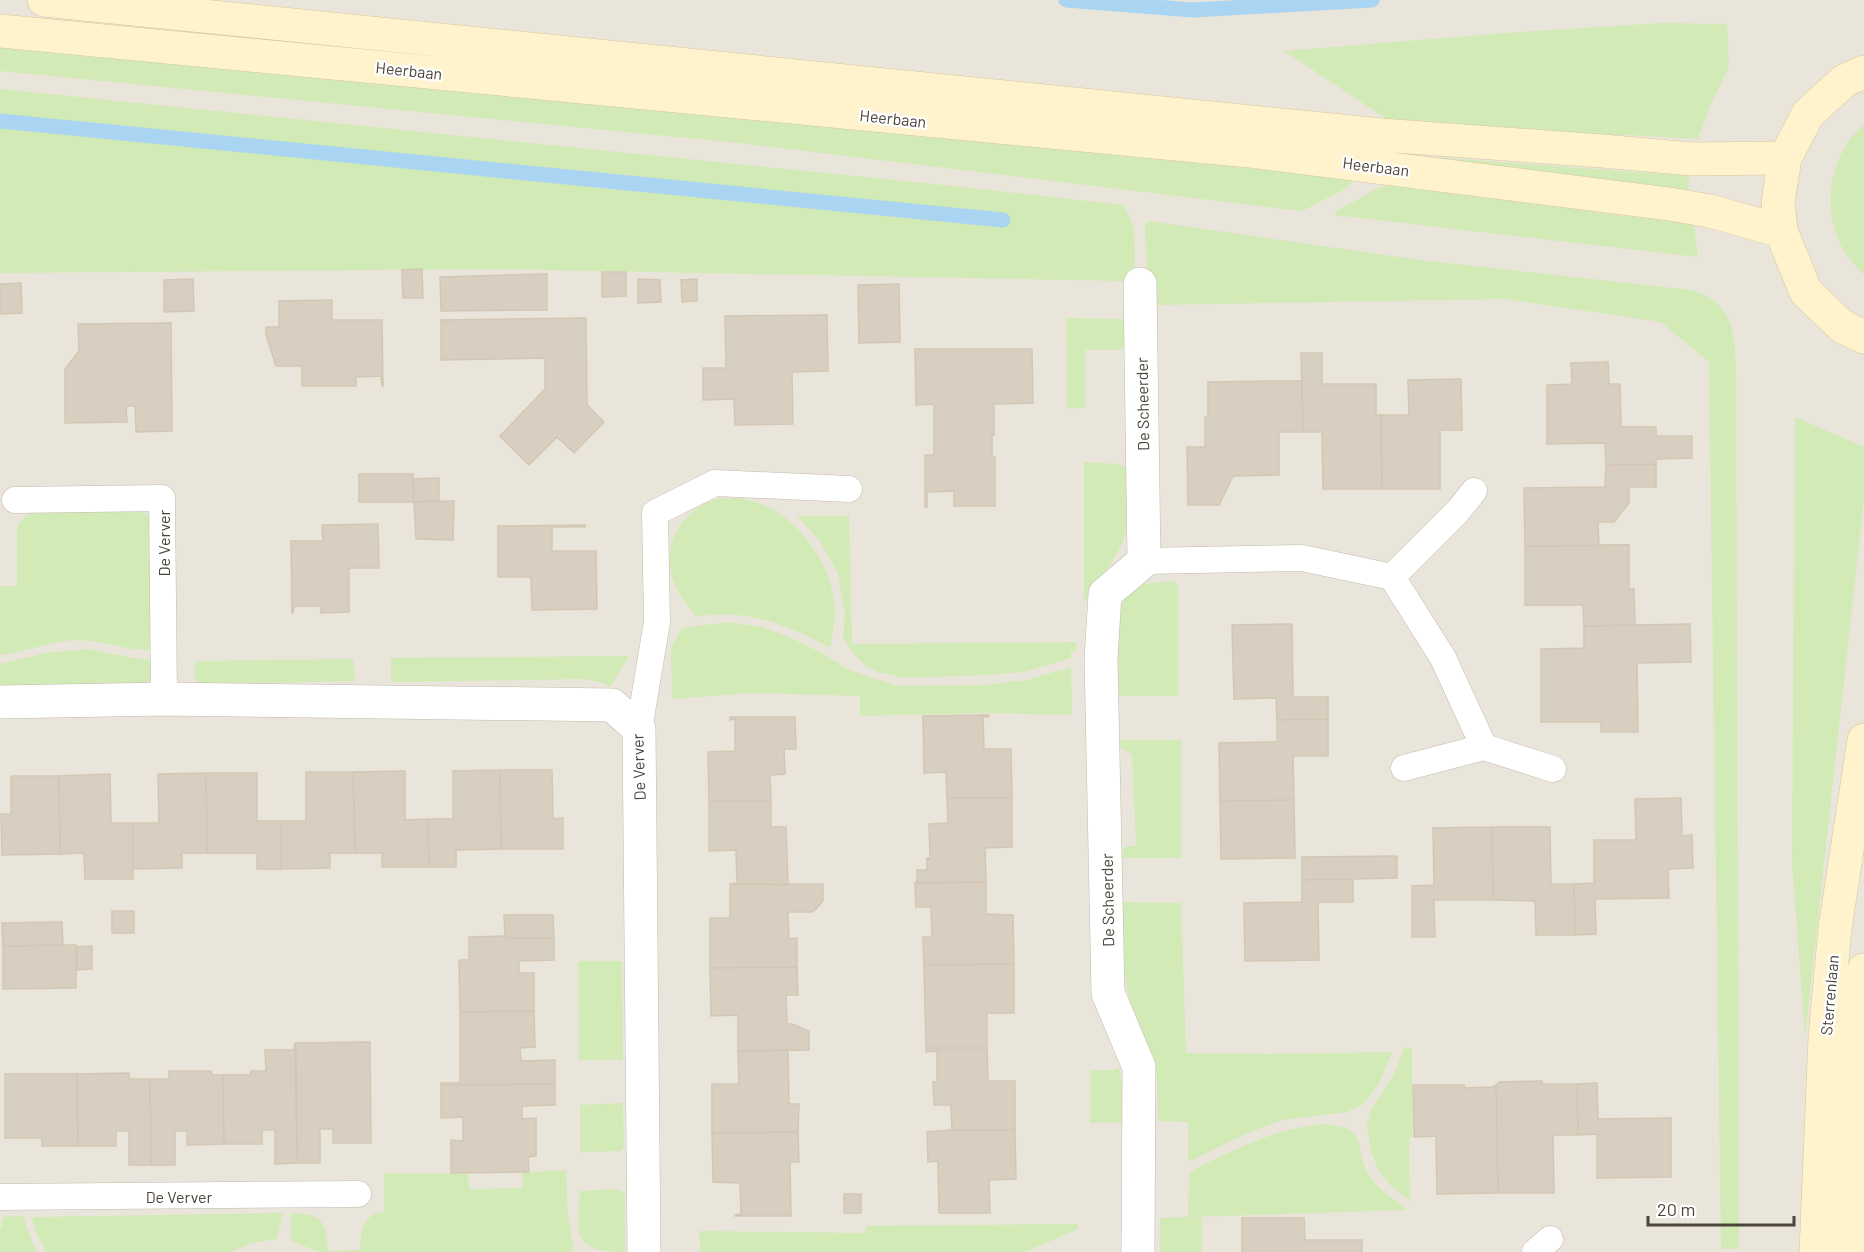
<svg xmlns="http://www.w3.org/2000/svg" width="1864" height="1252" viewBox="0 0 1864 1252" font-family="Barlow,sans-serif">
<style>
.residential{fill:#eae5da}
.green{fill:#d2eab5}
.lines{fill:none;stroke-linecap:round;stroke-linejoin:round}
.stream{stroke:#a9d4f2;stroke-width:15}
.building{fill:#d8cfc1;stroke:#d3c7b4;stroke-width:1.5}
.lane-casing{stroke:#c2bbae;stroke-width:27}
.street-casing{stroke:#c2bbae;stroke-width:34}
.secondary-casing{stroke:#d6c79b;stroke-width:34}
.lane{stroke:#fff;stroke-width:26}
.street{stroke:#fff;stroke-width:33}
.secondary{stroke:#fff3cd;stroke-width:33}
.labels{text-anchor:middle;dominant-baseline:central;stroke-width:4.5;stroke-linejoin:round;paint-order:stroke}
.street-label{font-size:16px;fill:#4b4439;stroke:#fff}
</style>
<rect width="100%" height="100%" fill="#f6f3ec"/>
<path class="residential" d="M0 0H1864V1252H0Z"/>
<path class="green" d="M1662 23 1727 24 1729 67 1710 106 1698 139 1629 135 1559 136 1390 121 1284 51 1519 32Z
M0 41 1352 179 1353 180 1345 189 1302 211 739 143 0 71Z
M0 89 943 185 1123 205 1134 226 1135 275 1125 281 1070 280 495 269 0 273Z
M1864 125V275C1858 268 1850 261 1845 253 1820 214 1828 154 1864 125Z
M1365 152 1689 176 1688 198Z
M1391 185 1533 200 1599 213 1694 224 1698 257 1334 215 1337 211 1376 189Z
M1148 221 1420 260 1691 290C1731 301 1735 330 1736 366L1739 1249H1721L1709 362 1661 322 1505 299 1157 305V278L1147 276 1145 225Z
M1066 318 1125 319V348L1121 350H1085V407L1067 409Z
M1795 417 1864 447V499L1805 1036 1792 862Z
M1084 462 1119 464 1128 469C1129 502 1133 527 1115 557 1105 574 1091 585 1084 604Z
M721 498C730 498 739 498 748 500 792 509 827 557 834 598 837 615 833 632 830 648 788 624 745 608 696 617 689 607 680 597 675 585 659 546 681 508 721 498Z
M138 510 145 513 151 520 153 650C128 651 105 641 79 640 52 640 27 652 0 655V586H17V530L19 523 30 512Z
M797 516H849L852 644 1076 642V651L1071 652V658L1023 672 987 675 904 678 878 672 866 666 852 652 843 637 845 614 838 574 820 541Z
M1173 581 1178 586V696H1119L1117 617 1125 598 1143 584Z
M728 622 762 627 791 638 822 653 847 669 897 686 985 685 1027 680 1071 667 1072 715 989 713 860 716V696L751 693 672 699 671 647 682 628Z
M88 649 133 658 153 660 155 678 151 679 150 684 0 687V664L46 653Z
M629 656 610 687 603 683 583 679 391 682V658Z
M353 659 355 681 198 684V679L195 678V661Z
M1120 740H1181V858H1121L1122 851 1126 846H1136L1132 754 1121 749Z
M1122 902 1181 903 1186 1053 1266 1054 1392 1052 1379 1084 1362 1105 1347 1112 1282 1120 1248 1133 1188 1162V1122L1158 1121 1157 1076 1130 1002 1125 975Z
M578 961H622L623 1060H579Z
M1404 1047 1412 1049V1137L1409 1139 1410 1201 1391 1186 1379 1171 1371 1152 1367 1125 1372 1108 1395 1072Z
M1119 1067 1123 1086 1125 1122 1090 1123V1070H1113Z
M623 1103 624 1146 621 1151 583 1152 580 1155V1105Z
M1324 1124C1373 1127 1352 1151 1371 1178 1381 1192 1395 1199 1407 1210L1192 1217 1202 1218V1252H1160V1218L1188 1217 1189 1172C1232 1151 1274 1128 1324 1124Z
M566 1170 568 1217 574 1250 568 1252H320L291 1241V1213C324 1214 325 1221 328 1251L360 1250C361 1232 362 1214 384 1212V1173L468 1174 469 1189 523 1188 522 1173Z
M617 1189 625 1193V1252C573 1252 576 1237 580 1191Z
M283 1213 277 1239 252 1243 230 1252H46L35 1230 32 1217Z
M23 1216 36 1252H0V1227H2V1217Z
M1078 1224V1229L1025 1252H701L699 1231 865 1233 867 1226Z"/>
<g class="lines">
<path class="stream" d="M1066 0 1193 10 1372 0
M0 121 1003 220"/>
</g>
<path class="building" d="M422 269 423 298H403L402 270Z
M602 272H626V296L602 297Z
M547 274V310L441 311 440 277Z
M193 279 194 311 164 312V280Z
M638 279 660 280 661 302 638 303Z
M697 279V301L682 302 681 280Z
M21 283 22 313 0 314V284Z
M899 284 900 342 859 343 858 285Z
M332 300V320H382L383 386H382L381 376 356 377V386H302V366H276L266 335V327H279V301Z
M827 315 828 371 792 372 793 424 735 425 734 399 703 400V368H726L725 316Z
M586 318 587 405 604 422 574 453 557 437 529 465 500 436 545 389V358L441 360V320Z
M171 323 172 431 136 432 135 406H126L127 422 65 423V369L79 351 78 324Z
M915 349H1032L1033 403 994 404V435L992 434V457H995V506H954V491L927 492V507H925V455H934V404L916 405Z
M1301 353H1322V384H1376V415H1381L1382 489H1323L1322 432H1303Z
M1608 362 1609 384H1620L1621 427H1656V436H1692V458L1656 459V464L1606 465 1605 443 1547 444V385L1572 384 1571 363Z
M1461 379 1462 430H1440V489H1382L1381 415H1409L1408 380Z
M1274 381H1302L1303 432H1279V475L1233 476 1219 505H1188L1187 447H1205V417H1208V382Z
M1656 464V487H1629V503L1614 522H1598L1599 545H1629L1525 546 1524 488 1605 487 1606 465Z
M359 474H413L414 502H359Z
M439 478V501L414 502V479Z
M454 501 453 540 416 539 414 502Z
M378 524 379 568H349V612L321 613 320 606H294L293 613H292L291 541H323L322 525Z
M585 525V527H552V551H596L597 609 532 610 531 577H498V526Z
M1629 545V589H1634L1635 625 1584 626 1583 605H1525V546Z
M1292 624 1293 697H1328V719L1277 720 1276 698 1234 699 1232 625Z
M1690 624 1691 662 1637 663 1638 732H1601V722H1541V649L1584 648V626Z
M989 715 988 717H983L984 749H1011L1012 798H947L946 772 924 773 923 716Z
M730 717H795L796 749H784L785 774 770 775 771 801H709L708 752 735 751V719L730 720Z
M1328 719V756H1293L1294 800 1220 801 1219 743 1277 742V720Z
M500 770H552L553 819 563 818V849H501Z
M500 770 501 849 456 850V867H429L428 819H453V771Z
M405 771V820L428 819 429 867H382V853H355L353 772Z
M306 772H353L355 853H330V868L281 869V821H306Z
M206 773H257V821H281V869H257V853H207Z
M206 773 207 853H182V868L133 869V823H159L158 774Z
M110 774 111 823H133V879H85L84 853 60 854 59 776Z
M11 776H59L60 854 2 855 1 814H11Z
M947 798H1012V847L985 848 986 882 915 883 917 881V870H927V858L930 859 929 824 948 823Z
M1681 798 1682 836 1692 835 1693 868 1668 869 1669 898 1595 899 1596 934 1575 935 1574 884 1594 883V840H1636L1635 799Z
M1294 800 1295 858 1221 859 1220 801Z
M709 801H771V827H786L788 885 730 884 737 883 736 850 709 851Z
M1492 827 1493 900H1434L1435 937H1412V886L1434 885 1433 828Z
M1492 827H1550L1551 884H1574L1575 935H1536L1535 901 1493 900Z
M1397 856V878L1302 880V857Z
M1353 879V902H1318L1319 960 1245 961 1244 903 1302 902V880Z
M986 882V914L1013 915 1014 964 924 965 923 937H932L931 907H916L915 883Z
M730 884H823V901L813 912H788L789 939 797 938V967L710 968V918H730Z
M112 911H134V933H112Z
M504 915H553L554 938H505Z
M62 922 63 945 3 946 2 923Z
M505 936V938H554V960L519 961V973H534V1011L460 1012 459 960H469V937Z
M63 945H76V988L3 989V946Z
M92 946V969L77 970V947Z
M1014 964V1013H987V1048H926L924 965Z
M797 967 798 995H786L787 1024H792L809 1031V1050L738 1051V1015L711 1016 710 968Z
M534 1011 535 1047 520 1048 521 1061 555 1060V1084L441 1085V1083H460V1012Z
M370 1042 371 1143H333V1129H320V1163H297L296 1043Z
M295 1043 297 1163 275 1164V1130H262V1144H224L223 1075H250L251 1071H266L265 1050H294Z
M926 1048H987L988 1081H1015V1130H952L951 1105H934L933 1082H937V1051L926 1052Z
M788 1050 789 1104H799L798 1132 712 1133V1084H739L738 1051Z
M169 1071H211L212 1075H223L224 1144 187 1145V1131H175V1165H151L150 1079H169Z
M129 1073V1079H150L151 1165H129V1131H116V1146H78L77 1074Z
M5 1074H77L78 1146H42V1138H5Z
M1542 1081V1084H1577L1578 1135H1553L1554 1193H1498L1496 1085 1499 1082Z
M1597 1083 1598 1119 1671 1118V1177L1597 1178V1134L1578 1135 1577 1084Z
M555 1084V1105L522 1106V1119L536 1118V1156L528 1157 529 1172 451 1173V1140L463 1141V1117L441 1118V1085Z
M1413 1085H1464V1088L1492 1087 1496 1085 1498 1193 1437 1194 1436 1136 1414 1137Z
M952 1130H1015L1016 1179 989 1180 990 1213H939L938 1161 928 1162 927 1132Z
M798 1132 799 1162H790L791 1216H735V1215L741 1214 740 1183 713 1182 712 1133Z
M844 1194H861V1213H844Z
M1242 1218H1304L1305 1240H1362V1252H1242Z"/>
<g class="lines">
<g class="lane-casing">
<path id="lane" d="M15 500 162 498 164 699
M1144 561 1302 558 1392 577 1443 658 1484 747 1553 769
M1392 577 1458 511 1474 491
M639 729 657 622 655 513 715 483 849 489
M1404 768 1484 747
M0 1197 358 1194
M1535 1252 1550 1239"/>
</g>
<g class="street-casing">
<path id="street" d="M0 702 164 699 612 705 639 729 644 1252
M1138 1252 1139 1067 1108 993 1101 659 1105 594 1144 561 1140 284"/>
</g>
<g class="secondary-casing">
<path id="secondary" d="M44 0 1381 135 1602 151 1692 159 1785 158
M0 31 1249 151 1669 204 1710 211 1781 231
M1864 72 1844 81 1808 114 1785 158 1778 202 1781 231 1806 292 1843 327 1864 337
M1816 1252 1825 1037 1835 928 1864 740
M1848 1252 1858 1039 1864 970"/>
</g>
<use href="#lane" class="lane"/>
<use href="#street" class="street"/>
<use href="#secondary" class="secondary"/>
</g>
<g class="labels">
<g class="street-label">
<text transform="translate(409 70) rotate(6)">Heerbaan</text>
<text transform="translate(893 118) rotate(6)">Heerbaan</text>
<text transform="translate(1376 166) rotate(7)">Heerbaan</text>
<text transform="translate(1142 404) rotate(-91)">De Scheerder</text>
<text transform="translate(163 543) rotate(-90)">De Verver</text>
<text transform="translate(638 767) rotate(-92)">De Verver</text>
<text transform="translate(1107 900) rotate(-91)">De Scheerder</text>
<text transform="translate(1829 995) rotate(-85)">Sterrenlaan</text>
<text x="179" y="1196">De Verver</text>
</g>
</g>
<path d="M1648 1216v9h146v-9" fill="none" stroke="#4b4439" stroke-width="3"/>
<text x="1657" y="1216" font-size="18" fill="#4b4439" stroke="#ffffff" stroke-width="4.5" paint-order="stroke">20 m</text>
</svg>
